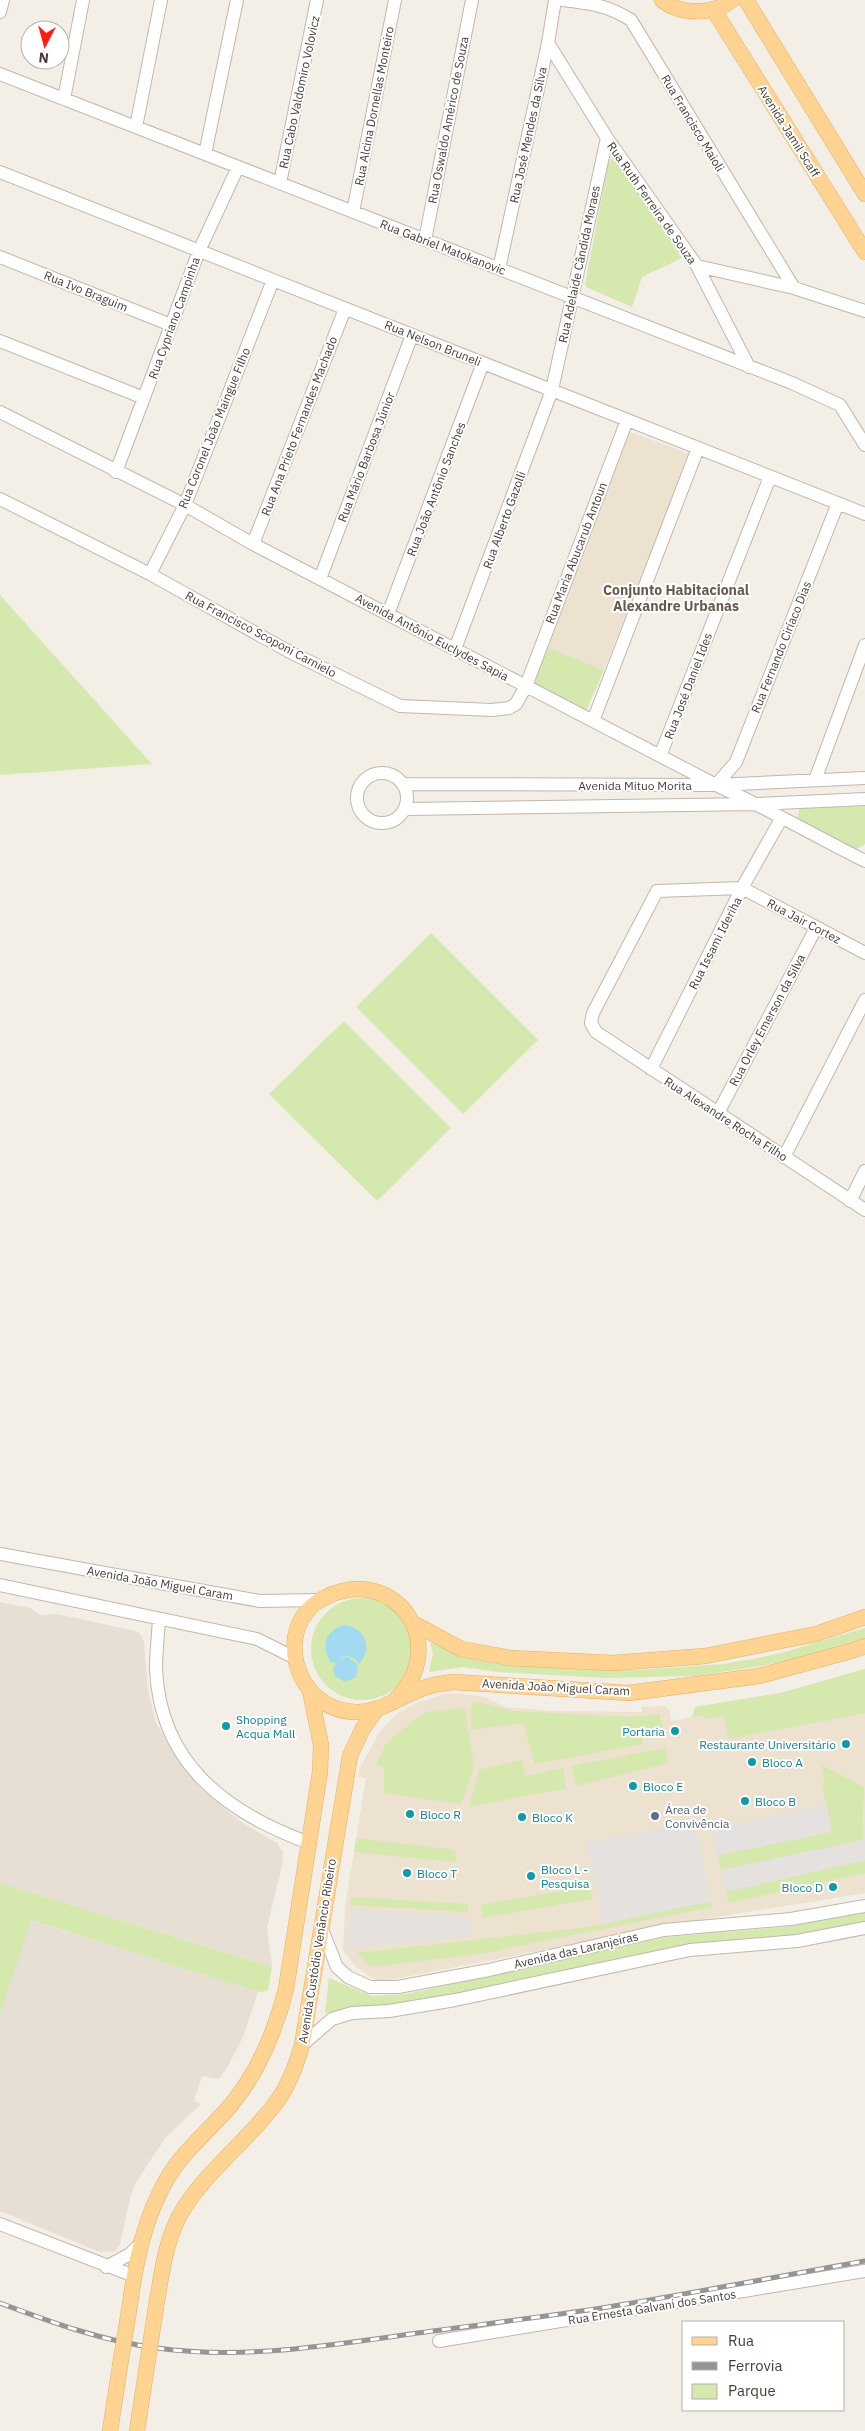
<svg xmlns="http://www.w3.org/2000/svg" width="865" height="2431" viewBox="0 0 865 2431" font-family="'IBM Plex Sans',sans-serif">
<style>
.residential{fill:#e7dfd4}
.education{fill:#ede1cf}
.green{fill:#d5e8ae}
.parking{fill:#e4e1de}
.water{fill:#a1daf1}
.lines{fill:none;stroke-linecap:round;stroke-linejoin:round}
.minor-casing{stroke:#c2b7ab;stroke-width:14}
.major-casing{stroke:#e5af61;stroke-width:16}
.minor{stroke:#fff;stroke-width:12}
.major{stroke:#ffd493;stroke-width:15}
.rail-casing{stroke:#959595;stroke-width:5}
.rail{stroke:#fff;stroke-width:3;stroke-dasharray:9;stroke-linecap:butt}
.major-bridge-casing{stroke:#e5af61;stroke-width:16;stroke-linecap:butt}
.major-bridge{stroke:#ffd493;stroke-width:15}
.culture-dot{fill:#0f9aa8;stroke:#fff;stroke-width:2}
.service-dot{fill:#5c6f8a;stroke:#fff;stroke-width:2}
.labels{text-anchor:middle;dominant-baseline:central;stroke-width:4;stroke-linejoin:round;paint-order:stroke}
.street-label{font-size:12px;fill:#463d35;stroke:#fff}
.culture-label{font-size:12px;fill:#0d838f;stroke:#fff;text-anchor:start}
.service-label{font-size:12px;fill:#4e5e75;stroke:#fff;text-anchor:start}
.neighbourhood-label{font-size:14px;font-weight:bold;fill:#695a4c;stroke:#fff}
</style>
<rect width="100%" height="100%" fill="#f3eee6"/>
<path class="residential" d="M0 1602 30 1608 41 1615 57 1614 136 1631 141 1635 144 1642 148 1690 156 1723 174 1754 202 1790 244 1824 277 1843 283 1852 282 1865 267 1928 272 1967 0 1883Z
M30 1920 258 1992 243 2037 228 2066 219 2079 202 2076 194 2101 201 2104 166 2137 138 2179 131 2194 120 2245 115 2251 100 2252 0 2211V2016Z"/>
<path class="education" d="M630 432 690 454 604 670 546 647Z
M865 1669V1893L698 1920 378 1982 355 1966 343 1950 345 1907 366 1778 358 1777 360 1768 380 1731 397 1714 416 1703 445 1694H463L485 1697 505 1707 552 1711 642 1712V1707L665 1706 669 1710 671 1721 692 1717 695 1707 781 1693Z"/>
<path class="green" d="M613 156 682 258 642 277 632 307 586 287 585 284 608 165Z
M0 595 152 764 0 775Z
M546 647 604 670 586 711 531 685Z
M865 806V844L855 850 797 818 800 808Z
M431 933 538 1040 463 1114 356 1007Z
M344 1021 451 1128 377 1201 269 1094Z
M311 1649a51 51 0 1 1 102 0a51 51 0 1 1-102 0Z
M865 1628V1638L805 1657 761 1666 695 1676 606 1678 498 1672 463 1667 429 1672 433 1653 430 1642 498 1663 572 1669 638 1670 723 1664 753 1659 781 1653Z
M865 1669V1713L729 1739 724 1716 705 1719 703 1716 692 1717 695 1707 781 1693Z
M472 1701 513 1711 631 1717 660 1714 662 1727 641 1733 643 1744 535 1764 523 1723 471 1730Z
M465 1708 474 1767 461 1804 384 1793V1769L376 1764 386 1744 400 1731 427 1712Z
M665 1748 668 1763 577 1786 572 1766Z
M522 1760 525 1776 563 1768 566 1788 469 1807 479 1770Z
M821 1765 864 1787 863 1840 721 1870 718 1855 832 1832 822 1784H825Z
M356 1838 455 1850 456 1862 354 1852Z
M865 1860V1873L729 1903 726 1892Z
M0 1883 272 1967 268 1991 258 1992 31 1920 0 2016Z
M590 1886 592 1899 483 1918 480 1905Z
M352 1897 467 1904 468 1912 350 1905Z
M711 1901 712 1907 480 1954 372 1967 357 1953 590 1927Z
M865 1912V1924L797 1938 689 1945 585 1966 492 1989 380 2008 325 2013 329 1978 372 1996 407 1994 666 1937 786 1927Z"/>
<path class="parking" d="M864 1787 865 1860 726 1892 721 1870 863 1840Z
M827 1805 832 1832 718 1855 711 1828Z
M695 1821 711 1901 603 1924 587 1843Z
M352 1909 470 1917 473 1936 345 1948Z"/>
<path class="water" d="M344 1625C365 1627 374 1648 359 1664 354 1656 346 1654 339 1659L348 1657 358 1665 356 1677 345 1682 335 1676 333 1669 336 1662 332 1663C320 1648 325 1630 344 1625Z"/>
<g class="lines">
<g class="minor-casing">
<path id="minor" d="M562 0C589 3 607 5 631 20L794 288
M0 12 3 0
M548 43 607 138 697 266 749 367
M0 74 792 383 840 405 865 445
M64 99 83 0
M136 127 161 0
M205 154 237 0
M0 172 865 514
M280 183 317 0
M353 212 395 0
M425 240 472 0
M0 257 171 325
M697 266 794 288 865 311
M499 269 548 43 555 0
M0 341 144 398
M0 412 185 505 253 544 716 785C767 808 815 836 865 861
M116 472 199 251 238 167
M0 499 150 574 288 651 400 706 492 710 509 708 516 704 526 686 627 420
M253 544 345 309
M150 574 185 505 273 280
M320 579 412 335
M388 614 483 363
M455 649 552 390 607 138
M593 721 698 448
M660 756 770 477
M357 798a25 25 0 1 1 50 0a25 25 0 1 1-50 0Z
M815 780 865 645
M405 784 716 785 865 778
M716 785 736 762 838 503
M405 809 758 804 865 799
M865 953 742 888 657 891 593 1013 591 1023 596 1032 865 1210
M651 1069 742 888 781 819
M718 1113 816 928
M784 1157 865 1000
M850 1201 865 1171
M0 1554 260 1601 320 1600
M0 1585 257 1639 295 1658
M159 1619C158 1636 156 1653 156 1669 160 1764 227 1813 309 1843
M321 1927 337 1967 348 1977 370 1987H398L489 1970 664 1930 791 1919 865 1906
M302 2045 332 2019 352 2013 389 2011 455 2000 690 1950 797 1941 865 1928
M0 2224 134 2276
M106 2267 130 2254 140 2244
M439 2341 865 2271"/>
</g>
<g class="major-casing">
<path id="major" d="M662 0C680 15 713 15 732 0
M746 0 865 194
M713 9 865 252
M413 1623 461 1649 510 1658 613 1663 705 1656 816 1634 865 1617
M395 1700C453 1644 394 1562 324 1598 271 1625 294 1711 356 1712 381 1713 403 1694 427 1687 435 1684 444 1683 453 1682L629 1693 759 1676 851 1651 865 1646
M130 2304C136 2259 145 2216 168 2177 185 2149 210 2130 231 2105 259 2071 275 2032 286 1989L320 1772 321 1745 310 1691
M156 2307C162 2273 165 2238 184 2208 209 2169 247 2141 275 2104 288 2087 296 2066 302 2045L350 1756 363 1728 377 1709
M110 2431 120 2366
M137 2431 146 2372"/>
</g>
<use href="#minor" class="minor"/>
<use href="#major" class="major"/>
<g class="rail-casing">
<path id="rail" d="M0 2303C51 2322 102 2341 157 2348 250 2361 341 2343 433 2331 492 2323 550 2316 608 2307 694 2293 780 2276 865 2261"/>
</g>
<use href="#rail" class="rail"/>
<g class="major-bridge-casing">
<path id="major-bridge" d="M120 2366 130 2304
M146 2372 156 2307"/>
</g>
<use href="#major-bridge" class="major-bridge"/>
</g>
<g class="culture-dot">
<circle cx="226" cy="1726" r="5"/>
<circle cx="675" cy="1731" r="5"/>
<circle cx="846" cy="1744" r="5"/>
<circle cx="752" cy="1762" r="5"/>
<circle cx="633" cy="1786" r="5"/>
<circle cx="745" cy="1801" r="5"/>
<circle cx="410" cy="1814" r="5"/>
<circle cx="522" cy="1817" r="5"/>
<circle cx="407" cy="1873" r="5"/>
<circle cx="531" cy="1876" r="5"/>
<circle cx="833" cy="1887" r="5"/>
</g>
<circle class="service-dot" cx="655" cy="1816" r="5"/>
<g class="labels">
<g class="street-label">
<text transform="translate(299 92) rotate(-78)">Rua Cabo Valdomiro Volovicz</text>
<text transform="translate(374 106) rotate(-79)">Rua Alcina Dornellas Monteiro</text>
<text transform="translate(448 120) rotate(-79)">Rua Oswaldo Américo de Souza</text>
<text transform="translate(693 123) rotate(59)">Rua Francisco Maioli</text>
<text transform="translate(789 131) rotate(58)">Avenida Jamil Scaff</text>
<text transform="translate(528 135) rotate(-78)">Rua José Mendes da Silva</text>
<text transform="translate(652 203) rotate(55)">Rua Ruth Ferreira de Souza</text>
<text transform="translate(443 247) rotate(21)">Rua Gabriel Matokanovic</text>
<text transform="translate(579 264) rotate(-78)">Rua Adelaide Cândida Moraes</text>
<text transform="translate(86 291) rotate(22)">Rua Ivo Braguim</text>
<text transform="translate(174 318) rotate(-70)">Rua Cypriano Campinha</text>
<text transform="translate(433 343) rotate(22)">Rua Nelson Bruneli</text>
<text transform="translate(299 426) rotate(-69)">Rua Ana Prieto Fernandes Machado</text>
<text transform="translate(214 428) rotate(-68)">Rua Coronel João Maingue Filho</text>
<text transform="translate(366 457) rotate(-69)">Rua Mário Barbosa Júnior</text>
<text transform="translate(436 489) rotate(-69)">Rua João Antônio Sanches</text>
<text transform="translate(504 520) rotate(-70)">Rua Alberto Gazolli</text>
<text transform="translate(576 553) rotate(-69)">Rua Maria Abucarub Antoun</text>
<text transform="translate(261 634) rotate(28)">Rua Francisco Scoponi Carnielo</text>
<text transform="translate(432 637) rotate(28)">Avenida Antônio Euclydes Sapia</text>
<text transform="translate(781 647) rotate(-68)">Rua Fernando Ciríaco Dias</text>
<text transform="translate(688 686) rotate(-69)">Rua José Daniel Ides</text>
<text x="635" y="785">Avenida Mituo Morita</text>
<text transform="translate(804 921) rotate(28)">Rua Jair Cortez</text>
<text transform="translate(715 943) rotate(-63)">Rua Issami Ideriha</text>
<text transform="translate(767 1020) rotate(-62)">Rua Orley Emerson da Silva</text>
<text transform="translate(726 1119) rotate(33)">Rua Alexandre Rocha Filho</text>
<text transform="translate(160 1583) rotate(10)">Avenida João Miguel Caram</text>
<text transform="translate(556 1687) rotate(3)">Avenida João Miguel Caram</text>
<text transform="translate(576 1950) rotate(-13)">Avenida das Laranjeiras</text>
<text transform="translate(317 1951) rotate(-81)">Avenida Custódio Venâncio Ribeiro</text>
<text transform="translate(652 2307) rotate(-9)">Rua Ernesta Galvani dos Santos</text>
</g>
<g class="culture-label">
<text x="236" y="1719">Shopping<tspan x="236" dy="14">Acqua Mall</tspan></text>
<text x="665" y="1731" text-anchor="end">Portaria</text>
<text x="836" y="1744" text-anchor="end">Restaurante Universitário</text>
<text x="762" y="1762">Bloco A</text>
<text x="643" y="1786">Bloco E</text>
<text x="755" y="1801">Bloco B</text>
<text x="420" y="1814">Bloco R</text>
<text x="532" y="1817">Bloco K</text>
<text x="541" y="1869">Bloco L -<tspan x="541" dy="14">Pesquisa</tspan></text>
<text x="417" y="1873">Bloco T</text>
<text x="823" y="1887" text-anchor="end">Bloco D</text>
</g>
<g class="service-label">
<text x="665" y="1809">Área de<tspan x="665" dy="14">Convivência</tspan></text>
</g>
<g class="neighbourhood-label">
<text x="676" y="590">Conjunto Habitacional<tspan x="676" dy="16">Alexandre Urbanas</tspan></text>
</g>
</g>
<rect x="682" y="2321" width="162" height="90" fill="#ffffff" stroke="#b5b1ae"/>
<rect x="692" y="2337" width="25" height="8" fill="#ffd493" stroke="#b5b1ae"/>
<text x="728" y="2346" font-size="15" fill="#463d35">Rua</text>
<rect x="692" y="2362" width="25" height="8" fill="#959595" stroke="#b5b1ae"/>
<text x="728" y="2371" font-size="15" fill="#463d35">Ferrovia</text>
<rect x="692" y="2384" width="25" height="15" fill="#d5e8ae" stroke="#b5b1ae"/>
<text x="728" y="2396" font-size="15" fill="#463d35">Parque</text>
<g transform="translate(45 45) rotate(186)"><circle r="24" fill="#ffffff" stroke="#b5b1ae"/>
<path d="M0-4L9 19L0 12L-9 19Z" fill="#fd1b13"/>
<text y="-8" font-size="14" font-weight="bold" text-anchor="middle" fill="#463d35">N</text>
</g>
</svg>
